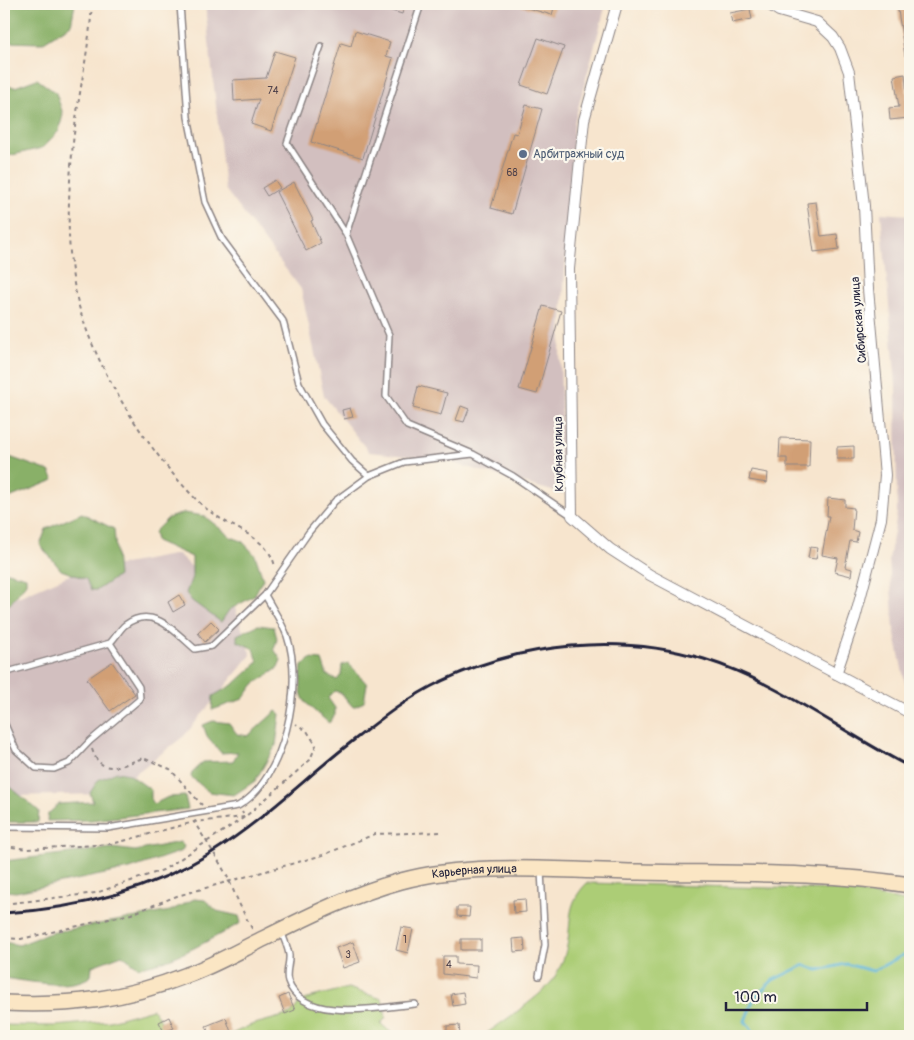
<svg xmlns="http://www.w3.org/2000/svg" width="914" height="1040" viewBox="0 0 914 1040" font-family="Pangolin,sans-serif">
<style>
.industrial{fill:#d2bfbf}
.green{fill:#accd76;stroke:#677858}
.forest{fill:#89b067;stroke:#566951}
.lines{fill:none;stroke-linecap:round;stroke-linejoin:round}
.stream{stroke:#56b2d4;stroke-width:3}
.building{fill:#d19f75}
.service-casing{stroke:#8c8484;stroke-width:8}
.minor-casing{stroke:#8c8484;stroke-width:12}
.secondary-casing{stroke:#8c8484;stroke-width:18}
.path{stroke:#8c8484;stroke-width:2;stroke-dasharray:4 4;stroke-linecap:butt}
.service{stroke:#fff;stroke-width:5}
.minor{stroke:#fff;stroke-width:10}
.secondary{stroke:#fbe6c4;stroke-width:15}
.rail{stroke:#22223b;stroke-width:3}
.service-dot{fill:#5c6f8a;stroke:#fbf7ec;stroke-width:2}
.labels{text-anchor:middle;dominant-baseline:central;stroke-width:4.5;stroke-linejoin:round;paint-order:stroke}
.number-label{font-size:10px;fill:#4e414a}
.service-label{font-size:12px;fill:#4e5e75;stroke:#fbf7ec;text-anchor:start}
.street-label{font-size:12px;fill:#22223b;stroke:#fbf7ec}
</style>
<rect width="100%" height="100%" fill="#fbf7ec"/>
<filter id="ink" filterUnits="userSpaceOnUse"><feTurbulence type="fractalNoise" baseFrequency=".02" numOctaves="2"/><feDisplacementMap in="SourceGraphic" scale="10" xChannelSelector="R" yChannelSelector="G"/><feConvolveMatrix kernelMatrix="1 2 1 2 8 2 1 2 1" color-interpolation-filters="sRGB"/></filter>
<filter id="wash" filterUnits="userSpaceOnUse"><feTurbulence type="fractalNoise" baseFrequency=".0096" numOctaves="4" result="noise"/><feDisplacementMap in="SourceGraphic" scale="20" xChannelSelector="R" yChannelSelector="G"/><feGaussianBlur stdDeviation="1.12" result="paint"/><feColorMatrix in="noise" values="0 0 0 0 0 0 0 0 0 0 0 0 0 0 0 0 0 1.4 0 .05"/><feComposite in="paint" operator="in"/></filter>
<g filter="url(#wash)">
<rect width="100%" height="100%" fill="#f7e5ce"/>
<path class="industrial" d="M205 4H606L574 123 560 351 563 494 438 459 369 452 324 396 301 289 225 189Z
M881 213 910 215V687L905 683 894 630 889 560 897 513 896 385Z
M178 554 235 608 251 655 184 736 109 794 4 796V603L72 574Z"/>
<path class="green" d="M587 883 844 890 910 902V1036H483C499 1024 545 994 554 978 559 970 564 959 566 950 573 924 564 906 587 883Z
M348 988 382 999 386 1017 381 1024 395 1036H227L251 1025 291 1014 300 1002 312 997Z
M153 1009 171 1036H4V1025L55 1026 110 1021Z"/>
<path class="forest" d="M4 4H75L71 25 42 43 4 42Z
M37 79 56 93 63 114 59 131 42 148 4 157V86L15 87Z
M4 455 49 471 54 480 4 500Z
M82 513 114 529 118 576 97 590H91L86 579 61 570 40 545 46 529Z
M184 513 204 516 231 537 242 541 255 555 263 579 254 596 229 610 221 622 192 601 186 593 192 577V557L156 541 154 532 168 518Z
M4 571 26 577V583L10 604 4 605Z
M258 625 274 627 277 639 274 649 281 660 277 669 254 684 243 699 212 710 213 696 234 684 258 662 254 649 237 641V635Z
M310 659 322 660 327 675 337 680 341 675 342 665 348 663 367 684 364 702 353 707 341 693 335 691 328 698 335 708V715L329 723C302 700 298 702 302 666Z
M276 711 280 714 276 745 255 781 234 795 209 792 191 777 192 772 203 762 233 761 238 752 221 753 207 736 203 725 213 721 229 723 237 734 248 736Z
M117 772 129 774 151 790V801L154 804 168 797 185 796 188 809 92 820 47 821 48 814 59 804 93 802 90 793 98 780Z
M4 785H8L39 811 38 822H4Z
M180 842 184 846 182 851 130 869 16 892 4 891V861L112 848 135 851Z
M194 899 205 900 217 911 239 916 241 923C208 940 175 962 138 967L122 955 92 966 91 976C71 991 28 981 4 978V942L19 945 50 933 170 911Z"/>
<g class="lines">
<path class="stream" d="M754 1036 755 1034 745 1021 754 998 773 980 804 965 818 970 846 964 873 971 903 955H910"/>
</g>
<g id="blocks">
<path class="building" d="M376 4H405L402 14 376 6Z
M521 4H555L552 15 520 6Z
M897 4H910V55L905 56Z
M750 9 752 19 732 23 730 13Z
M355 31 390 42 386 56 393 58 363 158 311 142 341 43 351 46Z
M538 38 564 47 547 94 521 85Z
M275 51 295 57 271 131 251 124 259 99 234 101 233 80 266 78Z
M905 74 909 118 890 120 889 108 899 107 894 76Z
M526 105 542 109 512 214 491 208 513 133 517 134Z
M275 180 280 188 267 196 262 188Z
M294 182 313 220 311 221 321 243 306 251 276 192Z
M816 202 821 236 837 234 839 249 814 252 807 203Z
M543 306 561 311 537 394 519 389Z
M418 386 447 393 441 415 413 408Z
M461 406 469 409 464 422 456 420Z
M350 408 353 417 344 419 342 410Z
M780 438 810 439 809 467H787V458H779Z
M854 446V459H837V447Z
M751 470 768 473 767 483 749 480Z
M828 498 845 500V507L854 508 852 530 858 532 856 542 850 541 845 567 852 569 851 576 835 572 838 558 822 555 829 516H827Z
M810 547 818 548 816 559 808 558Z
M179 595 185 605 173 612 168 602Z
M211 621 219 629 205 642 198 633Z
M112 662 135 694 110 711 87 679Z
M525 899 526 912 514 913 513 900Z
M457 907H470L469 917 457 916Z
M401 927 413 929 408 953 396 950Z
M524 938 525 951 514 952 513 939Z
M461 939H481V950H461Z
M353 942 360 962 343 968 336 948Z
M443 956H456V964L477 965 476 978 443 974Z
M463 992 465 1004 453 1006 451 994Z
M288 994 295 1010 285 1014 279 998Z
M169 1017 174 1028 164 1032 159 1022Z
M226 1018 231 1032 222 1036H210L206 1026Z
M459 1025 460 1035 447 1036V1026Z"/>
</g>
</g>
<g filter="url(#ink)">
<use href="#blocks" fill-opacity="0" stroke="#8c8484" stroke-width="1"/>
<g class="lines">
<g class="service-casing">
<path id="service" d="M180 4 188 117 205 202 222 239 283 321 299 383 322 424 352 461 369 476
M321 46 287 143 346 234 389 335 386 396 407 426 473 454 513 476 572 516
M346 234 421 4
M4 673 110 643
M4 722 16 750 36 768 54 769 69 763 90 741 140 699 139 687 110 643C115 638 120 629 125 625 153 604 175 632 195 649L212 646 265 595 309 532 335 501 369 476 404 462 473 454
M4 827 108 828 238 806C285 780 304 685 287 636 282 622 272 608 265 595
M282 933C284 940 288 947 289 955 290 963 285 973 288 981 302 1024 382 1007 415 1004
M539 976 545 945 541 871"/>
</g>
<g class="minor-casing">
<path id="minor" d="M617 4 584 120 569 269 572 516 610 549 650 575 910 713
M768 4 779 11 817 22 833 37 840 48 849 72 864 206 868 289 885 475 881 519 855 618 836 674"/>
</g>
<g class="secondary-casing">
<g id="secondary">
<path id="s1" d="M4 1003C71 1006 124 1000 187 975 212 966 235 953 259 941 305 918 352 894 401 881 475 861 563 871 639 872 729 874 821 871 910 885"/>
</g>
</g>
<path class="path" d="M92 4C89 54 76 103 72 154 68 200 66 248 76 294 89 356 137 433 179 481 190 493 201 506 215 515 236 530 270 539 275 567
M92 749C101 778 122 765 143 758L170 769 202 805
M196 821 194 822C206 841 219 860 229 880 236 897 243 913 253 930
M4 846 27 849 112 844 194 822 245 817 242 812
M4 904 96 893 163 870 245 817 310 760 316 745 307 731 296 724
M4 938 21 939 131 914 177 896 323 855 375 834 444 832"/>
<use href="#service" class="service"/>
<use href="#minor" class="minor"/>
<use href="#secondary" class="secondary"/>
<path class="rail" d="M4 913C76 909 148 891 211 853 263 821 306 777 354 740 382 718 410 696 442 681 521 643 620 633 704 659 779 682 841 732 910 767"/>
</g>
</g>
<circle class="service-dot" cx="523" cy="154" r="5"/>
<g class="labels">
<g class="number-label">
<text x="273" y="91">74</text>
<text x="512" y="173">68</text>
<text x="405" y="940">1</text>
<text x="348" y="955">3</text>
<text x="449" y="965">4</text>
</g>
<g class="service-label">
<text x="533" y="154">Арбитражный суд</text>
</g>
<g class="street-label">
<text transform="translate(859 320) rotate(-95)">Сибирская улица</text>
<text transform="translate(559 454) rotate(-91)">Клубная улица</text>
<text stroke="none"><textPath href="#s1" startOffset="495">Карьерная улица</textPath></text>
</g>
</g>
<rect width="914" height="1040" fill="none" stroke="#fbf7ec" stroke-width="20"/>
<path d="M726 1002v8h141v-8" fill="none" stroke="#22223b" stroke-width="2.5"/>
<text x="734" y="1002" font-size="15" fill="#22223b" stroke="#fbf7ec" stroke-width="4" paint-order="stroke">100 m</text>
</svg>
